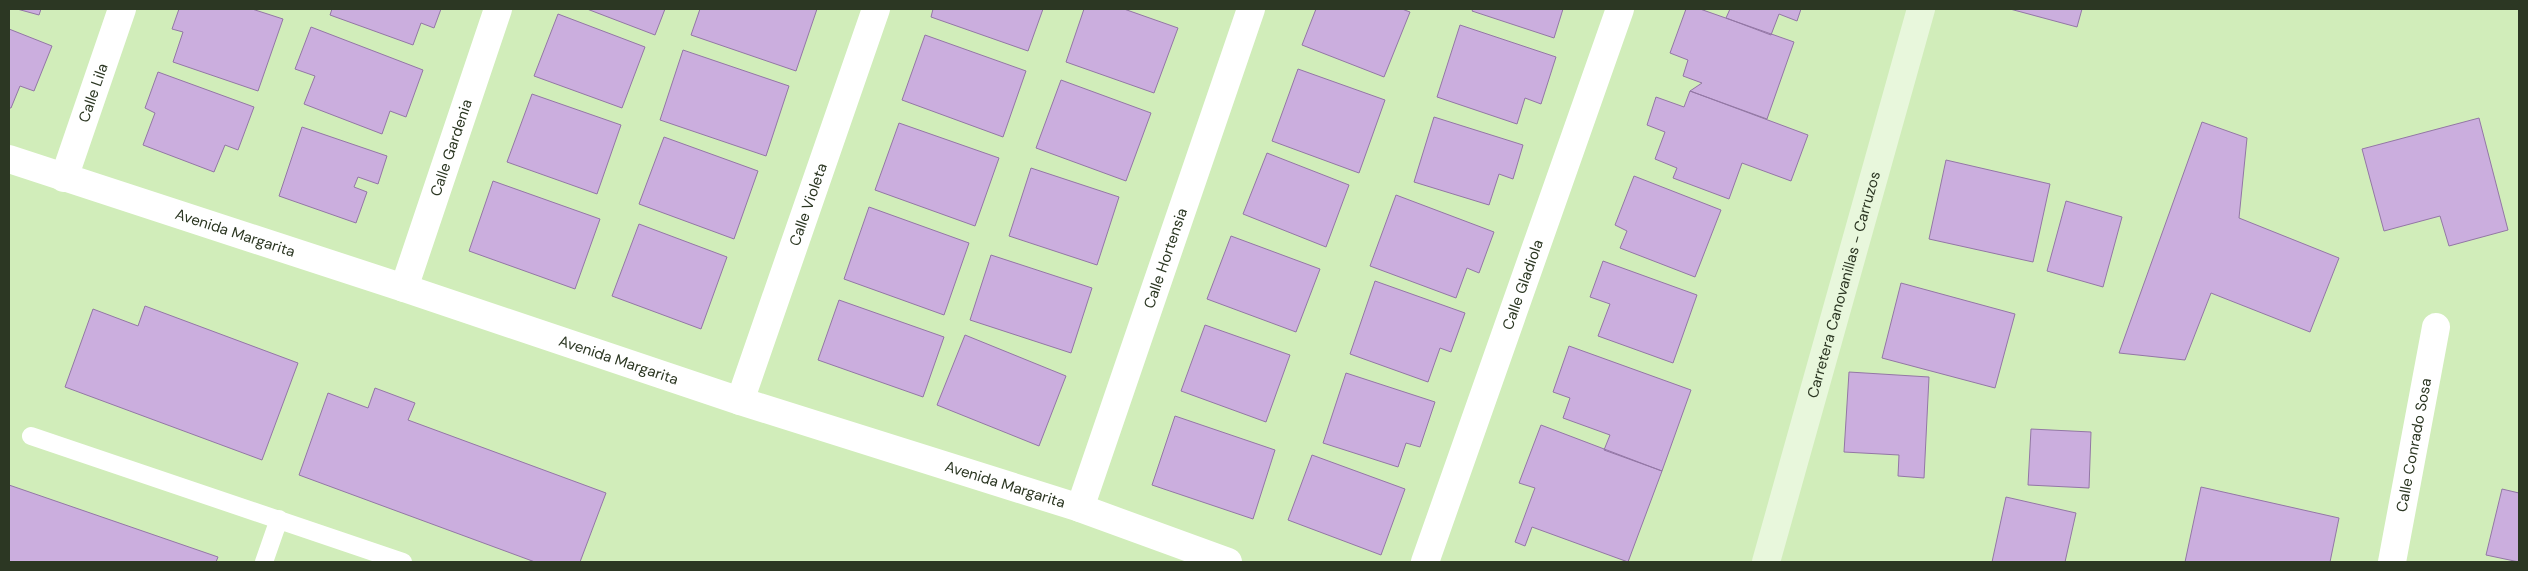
<svg xmlns="http://www.w3.org/2000/svg" width="2528" height="571" viewBox="0 0 2528 571" font-family="'DM Sans',sans-serif">
<style>
.building{fill:#cbaede;stroke:#9377a5}
.lines{fill:none;stroke-linecap:round;stroke-linejoin:round}
.lane{stroke:#fff;stroke-width:18}
.street{stroke:#fff;stroke-width:28}
.secondary{stroke:#e8f7dc;stroke-width:28}
.labels{text-anchor:middle;dominant-baseline:central;stroke-width:4;stroke-linejoin:round;paint-order:stroke}
.street-label{font-size:15px;fill:#2c3723;stroke:#defbc7}
</style>
<rect width="100%" height="100%" fill="#d1edba"/>
<path class="building" d="M17 9H41L39 15Z
M179 9H252L283 19 258 91 173 62 183 32 172 29Z
M332 9H441L434 28 421 23 413 45 330 15Z
M587 9H665L655 35Z
M700 9H817L796 71 691 35Z
M933 9H1043L1028 51 931 17Z
M1084 9H1124L1178 28 1154 93 1066 62Z
M1316 9H1402L1410 12 1384 77 1302 45Z
M1473 9H1563L1554 38 1472 11Z
M1686 9H1700L1794 42 1767 119 1690 91 1702 83 1683 76 1688 60 1670 53Z
M1730 9H1801L1797 21 1779 14 1771 35 1726 18Z
M2010 9H2082L2077 27Z
M558 14 645 47 622 108 534 76Z
M1460 25 1556 57 1541 104 1525 98 1517 124 1437 97Z
M311 27 423 70 406 117 390 111 382 134 304 104 315 76 295 69Z
M9 29 52 46 34 91 20 86 11 108H9Z
M925 35 1026 71 1003 137 902 100Z
M683 50 789 86 766 156 660 120Z
M1298 69 1385 100 1359 173 1272 141Z
M158 72 254 107 238 150 225 145 214 172 143 145 155 113 145 108Z
M1061 80 1151 113 1126 181 1036 148Z
M1690 91 1808 135 1791 181 1742 163 1729 199 1673 178 1677 168 1655 159 1665 132 1647 125 1656 97 1684 107Z
M532 94 621 125 597 194 507 162Z
M1434 117 1523 145 1513 179 1499 174 1489 205 1414 182Z
M2479 118 2508 230 2449 246 2440 216 2384 231 2362 149Z
M2202 122 2247 138 2239 218 2339 258 2310 332 2211 293 2185 360 2119 353Z
M899 123 999 158 975 226 875 190Z
M302 127 387 156 378 184 358 177 354 187 367 192 356 223 279 196Z
M664 137 758 171 734 239 639 204Z
M1267 153 1349 185 1326 247 1243 214Z
M1946 160 2050 184 2033 262 1929 239Z
M1031 168 1119 197 1097 265 1009 236Z
M1634 176 1721 210 1695 277 1620 248 1627 231 1615 225Z
M493 181 600 219 575 289 469 251Z
M1396 195 1494 232 1479 273 1467 268 1456 298 1370 266Z
M2066 201 2122 217 2103 287 2047 271Z
M869 207 969 243 944 315 844 279Z
M639 224 727 257 701 329 612 296Z
M1231 236 1320 269 1296 332 1207 299Z
M991 255 1092 288 1071 353 970 320Z
M1603 261 1697 295 1673 363 1598 336 1610 304 1590 297Z
M1375 281 1465 313 1451 352 1440 348 1428 382 1350 354Z
M1901 283 2015 314 1995 388 1882 358Z
M839 300 944 337 923 397 818 360Z
M145 306 298 363 262 460 65 387 93 309 138 326Z
M1205 325 1290 355 1266 422 1181 391Z
M965 335 1066 376 1039 446 937 405Z
M1569 346 1691 390 1662 471 1604 450 1610 435 1563 418 1570 398 1553 392Z
M1849 372 1929 377 1924 478 1898 476 1899 455 1844 452Z
M1346 373 1435 402 1420 447 1406 443 1398 467 1323 443Z
M375 388 415 403 408 420 606 493 580 562H535L299 475 328 393 368 408Z
M1175 416 1275 450 1253 519 1152 485Z
M1541 425 1662 471 1628 562 1532 527 1525 546 1515 542 1535 488 1519 483Z
M2031 429 2091 432 2089 488 2028 485Z
M1312 455 1405 489 1381 555 1288 520Z
M9 485 218 557 216 562H9Z
M2201 487 2339 518 2330 562H2185Z
M2502 489 2519 493V562L2486 555Z
M2006 497 2076 513 2065 562H1992Z"/>
<g class="lines">
<path class="lane" d="M31 436 403 562
M264 562 279 519"/>
<g class="street">
<path id="s1" d="M9 159 404 288 740 401 1080 508 1228 562"/>
<path id="s2" d="M64 178 122 9"/>
<path id="s3" d="M404 288 498 9"/>
<path id="s4" d="M740 401 876 9"/>
<path id="s5" d="M1080 508 1251 9"/>
<path id="s6" d="M1425 562 1620 9"/>
<path id="s7" d="M2392 562 2436 327"/>
</g>
<path class="secondary" id="s8" d="M1766 562 1921 9"/>
</g>
<g class="labels">
<g class="street-label">
<text stroke="none"><textPath href="#s2" startOffset="90">Calle Lila</textPath></text>
<text stroke="none"><textPath href="#s3" startOffset="148">Calle Gardenia</textPath></text>
<text stroke="none"><textPath href="#s4" startOffset="208">Calle Violeta</textPath></text>
<text stroke="none"><textPath href="#s1" startOffset="238">Avenida Margarita</textPath></text>
<text stroke="none"><textPath href="#s5" startOffset="264">Calle Hortensia</textPath></text>
<text stroke="none"><textPath href="#s6" startOffset="294">Calle Gladiola</textPath></text>
<text stroke="none"><textPath href="#s8" startOffset="288">Carretera Canovanillas - Carruzos</textPath></text>
<text stroke="none"><textPath href="#s1" startOffset="642">Avenida Margarita</textPath></text>
<text stroke="none"><textPath href="#s7" startOffset="119">Calle Conrado Sosa</textPath></text>
<text stroke="none"><textPath href="#s1" startOffset="1048">Avenida Margarita</textPath></text>
</g>
</g>
<rect width="2528" height="571" fill="none" stroke="#2c3723" stroke-width="20"/>
</svg>
